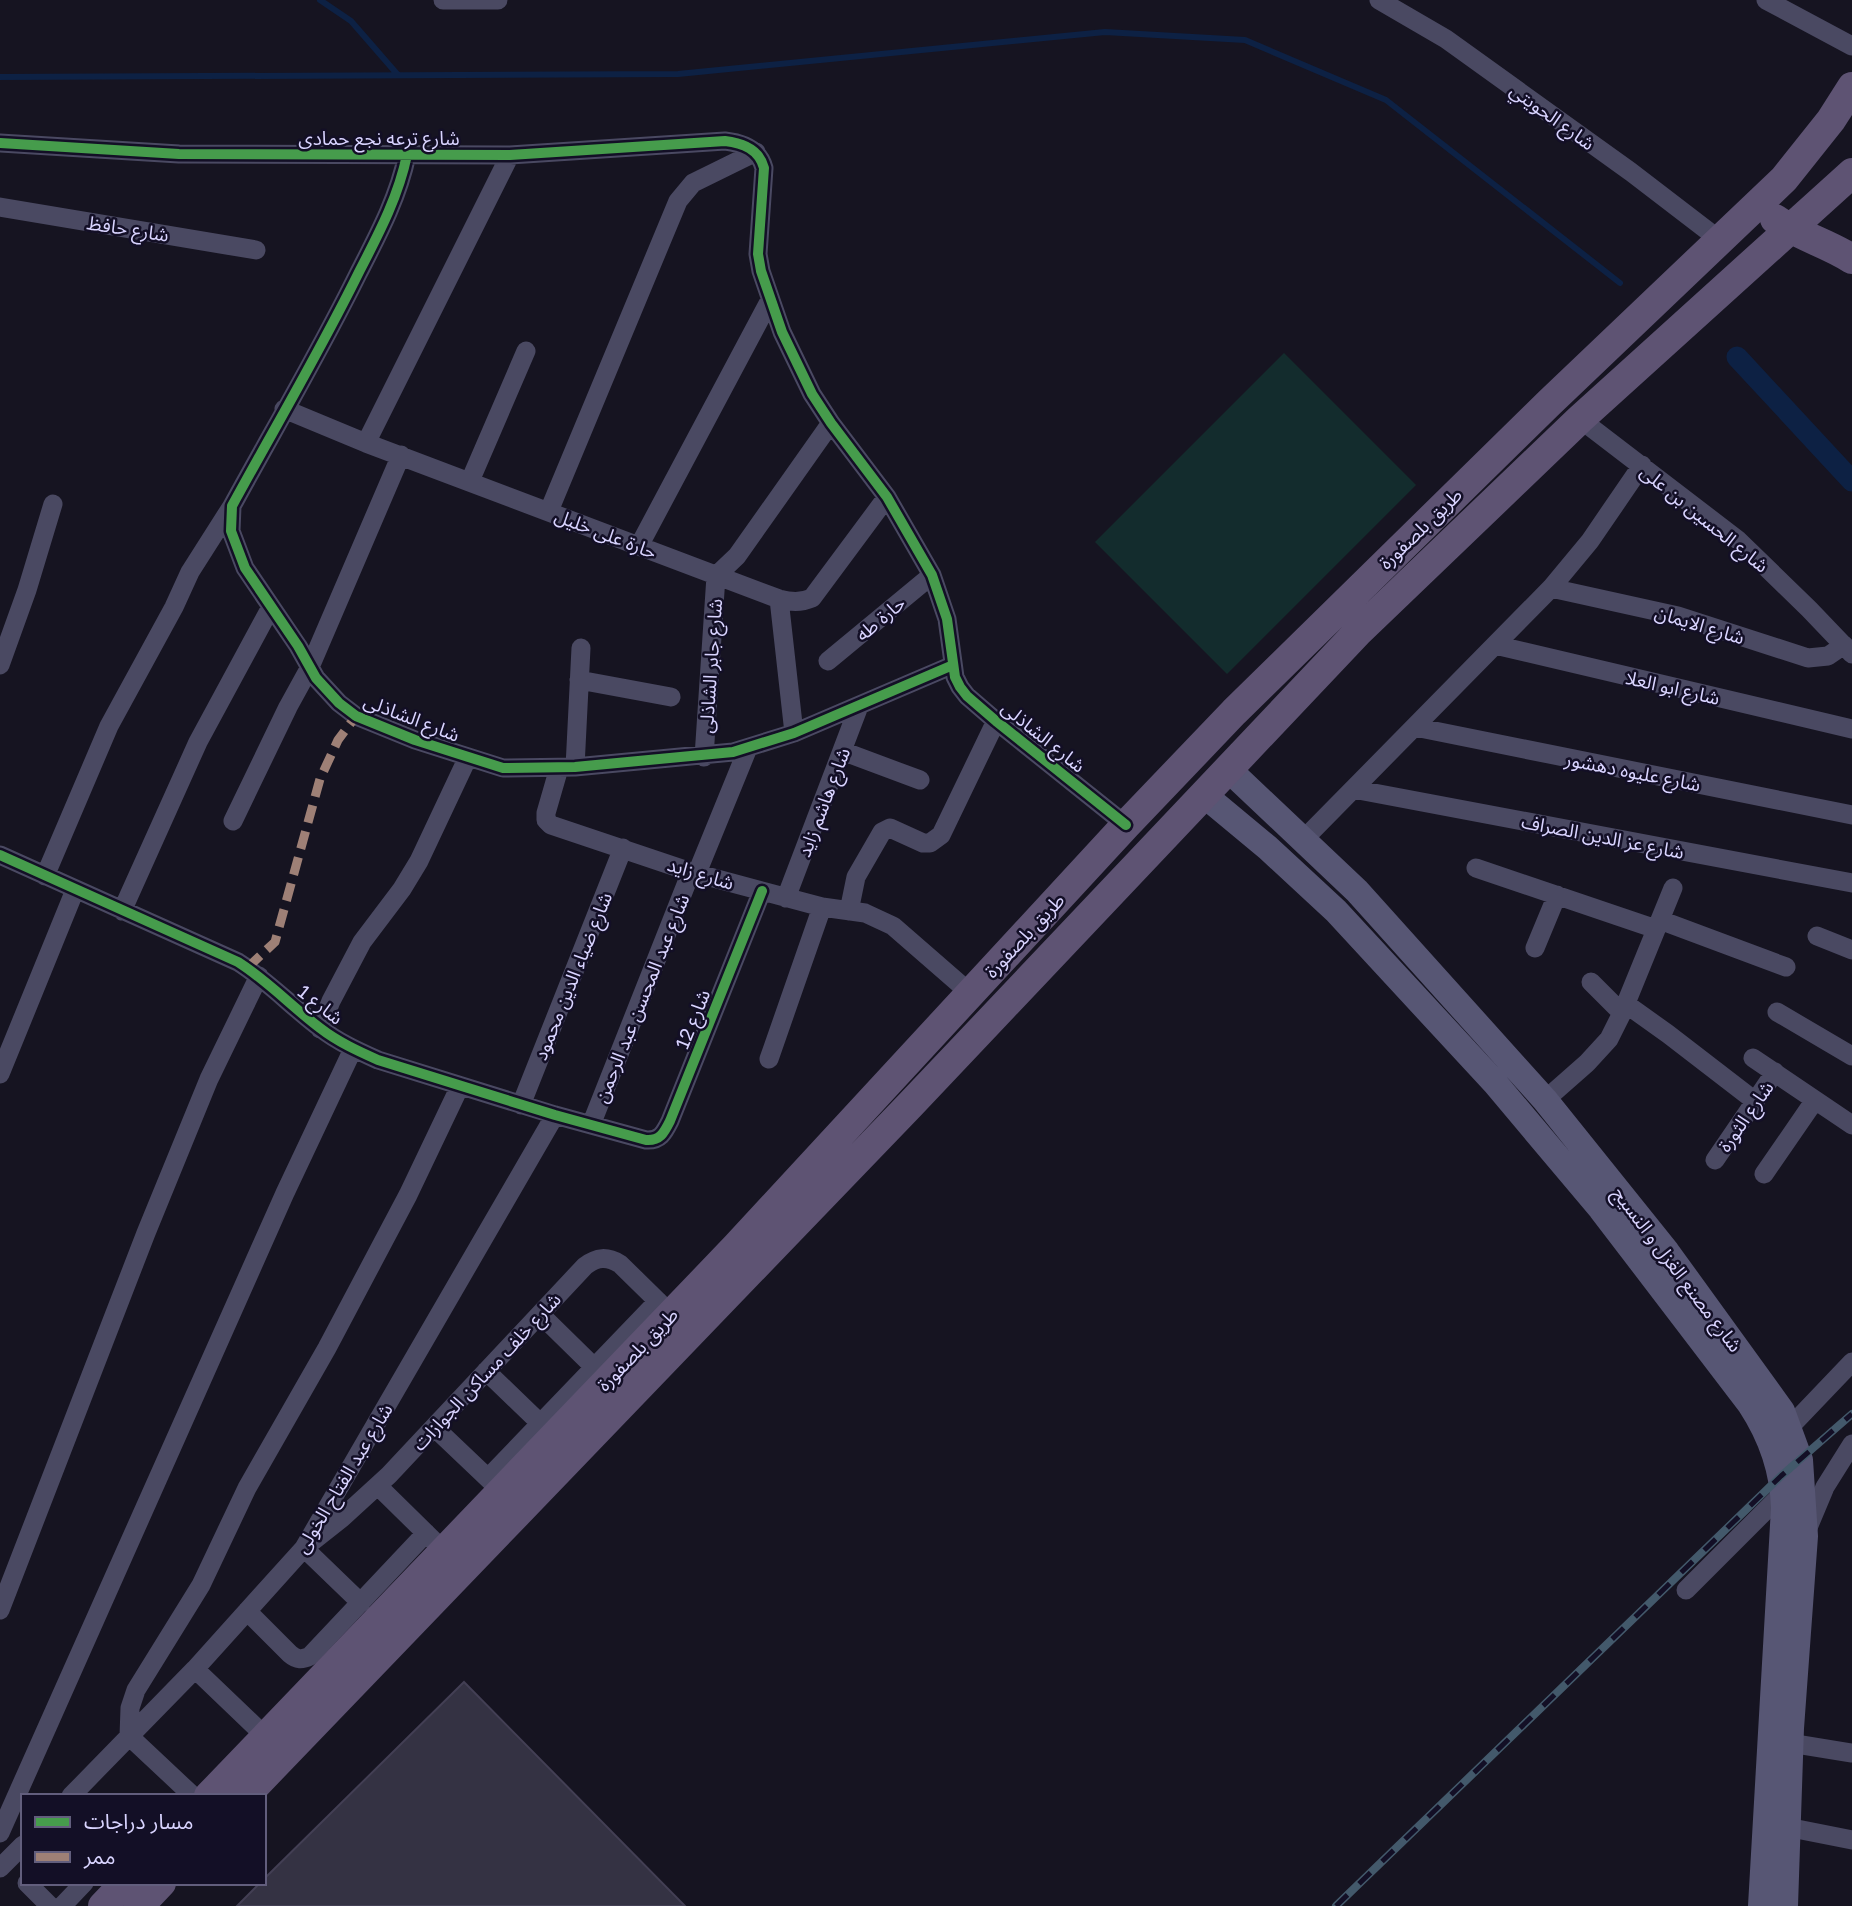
<svg xmlns="http://www.w3.org/2000/svg" width="1852" height="1906" viewBox="0 0 1852 1906" font-family="'Golos Text','Noto Sans Arabic',sans-serif">
<style>
.grass{fill:#132c2d}
.lines{fill:none;stroke-linecap:round;stroke-linejoin:round}
.stream{stroke:#0d2144;stroke-width:6}
.canal{stroke:#0d2144;stroke-width:21}
.building{fill:#343243;stroke:#433f54;stroke-width:2}
.street{stroke:#4a4962;stroke-width:19}
.secondary{stroke:#575674;stroke-width:26}
.primary{stroke:#5e5373;stroke-width:30}
.rail-casing{stroke:#43596b;stroke-width:8}
.rail{stroke:#130f26;stroke-width:5;stroke-dasharray:16;stroke-linecap:butt}
.quiet{stroke:#9e8076;stroke-width:9;stroke-dasharray:18 9;stroke-linecap:butt}
.cycleway-casing{stroke:#130f26;stroke-width:15}
.cycleway{stroke:#469c4c;stroke-width:10}
.labels{text-anchor:middle;dominant-baseline:central;stroke-width:5;stroke-linejoin:round;paint-order:stroke}
.street-label{font-size:19px;fill:#d9d4ff;stroke:#130f26}
</style>
<rect width="100%" height="100%" fill="#161421"/>
<path class="grass" d="M1284 353 1416 485 1227 674 1095 542Z"/>
<g class="lines">
<path class="stream" d="M320 0 351 21 398 75
M0 77 678 74 1105 32 1245 40 1386 100 1620 283"/>
<path class="canal" d="M1737 357 1852 481"/>
</g>
<path class="building" d="M464 1682 685 1906H237L260 1883H264V1879Z"/>
<g class="lines">
<path class="street" d="M443 0H498
M1379 0 1446 39 1631 172 1721 241
M1766 0 1852 46
M0 143 179 154 510 155 725 141C743 143 759 149 764 168L758 254 761 271 782 332 812 394 831 423 887 497 932 575 947 619 955 677 960 687 967 696 996 721 1126 825
M407 155C398 198 378 235 358 274 319 353 274 429 232 506L231 531 245 568 298 646 316 678 339 703 356 716 415 740 503 768 575 767 733 752 794 733 953 665
M0 207 256 250
M284 409 366 443 779 599C791 602 800 603 812 598L887 497
M1580 419 1738 540 1809 609 1852 654
M366 443 510 155
M470 481 526 351
M549 511 678 201 693 183 756 152
M639 546 770 300
M1551 588 1678 616 1808 658 1828 656 1844 645
M779 599 794 733
M1495 645 1852 729
M828 661 932 575
M0 665 27 590 53 504
M579 680 671 697
M1415 727 1852 815
M842 751 920 780
M704 757 716 576 737 556 831 423
M575 767 581 648
M559 768 546 813V820L551 825 691 872 822 907 865 913 893 926 970 993
M1353 789 1852 883
M233 821 288 707 310 667 401 455
M1304 839 1551 588 1590 541 1642 465
M0 855 238 962C268 981 292 1007 320 1028 338 1042 358 1051 378 1060L555 1115 646 1140C660 1141 664 1133 670 1121L762 891
M1476 868 1656 929
M697 873 748 748
M45 876 109 726 174 607 190 572 232 506
M786 898 859 706
M122 911 198 742 271 607
M849 911 856 877 882 832 890 828 923 843H930L941 835 996 721
M1660 920 1786 967
M1817 936 1852 950
M1535 948 1557 895
M1591 982 1622 1013
M1626 1004 1668 1034 1755 1101
M1777 1012 1852 1056
M320 1029 331 1001 362 942 402 889 419 861 468 757
M1753 1058 1852 1125
M769 1059 822 907
M0 1074 75 890
M1545 1100 1587 1063 1609 1039 1622 1013 1673 888
M521 1105 623 848
M591 1125 691 872
M1715 1160 1775 1072
M1764 1174 1815 1100
M540 1314 594 1367
M486 1371 540 1423
M434 1427 495 1485
M1789 1428 1852 1362
M488 1478 658 1301
M378 1486 434 1541
M1807 1530 1825 1487 1852 1444
M1686 1590 1784 1492
M361 1603 304 1548 342 1518 389 1475 585 1266C597 1257 607 1256 620 1264L671 1314
M0 1610 146 1233 209 1079 259 976
M247 1611 290 1654C297 1660 302 1660 310 1656L426 1533
M195 1669 266 1737
M1777 1741 1852 1753
M71 1796 195 1669 304 1548 555 1115
M193 1796 129 1736 130 1708 136 1690 201 1585 247 1488 327 1348 408 1195 460 1086
M1777 1825 1852 1840
M0 1833 285 1193 353 1049
M0 1868 23 1845
M27 1883 50 1906
M62 1906 84 1883"/>
<path class="secondary" d="M1227 768 1357 891 1545 1100 1667 1252 1782 1411 1800 1460 1805 1536 1791 1728 1785 1906
M1203 794 1268 848 1336 911 1495 1083 1601 1209 1750 1404C1771 1436 1783 1469 1784 1508L1761 1906"/>
<path class="primary" d="M1775 219C1799 236 1827 243 1852 259
M209 1796 736 1247 1126 825 1234 712 1549 403 1784 179 1831 120 1852 87
M245 1796 911 1104 1358 632 1580 419 1852 173
M103 1906 125 1883
M139 1906 161 1883"/>
<g class="rail-casing">
<path id="rail" d="M1336 1906 1781 1476 1852 1414"/>
</g>
<use href="#rail" class="rail"/>
<path class="quiet" d="M247 968 275 942 320 779 338 740 356 716"/>
<g class="cycleway-casing">
<path id="cycleway" d="M0 143 179 154 510 155 725 141C743 143 759 149 764 168L758 254 761 271 782 332 812 394 831 423 887 497 932 575 947 619 955 677 960 687 967 696 996 721 1126 825
M407 155C398 198 378 235 358 274 319 353 274 429 232 506L231 531 245 568 298 646 316 678 339 703 356 716 415 740 503 768 575 767 733 752 794 733 953 665
M0 855 238 962C268 981 292 1007 320 1028 338 1042 358 1051 378 1060L555 1115 646 1140C660 1141 664 1133 670 1121L762 891"/>
</g>
<use href="#cycleway" class="cycleway"/>
</g>
<g class="labels">
<g class="street-label">
<text transform="translate(1553 116) rotate(36)">شارع الحويتي</text>
<text x="379" y="137">شارع ترعه نجع حمادى</text>
<text transform="translate(128 228) rotate(9)">شارع حافظ</text>
<text transform="translate(1705 518) rotate(39)">شارع الحسين بن على</text>
<text transform="translate(1420 528) rotate(-44)">طريق بلصفورة</text>
<text transform="translate(606 533) rotate(21)">حارة على خليل</text>
<text transform="translate(880 618) rotate(-40)">حارة طه</text>
<text transform="translate(1700 624) rotate(17)">شارع الايمان</text>
<text transform="translate(710 666) rotate(-86)">شارع جابر الشاذلى</text>
<text transform="translate(1673 687) rotate(13)">شارع ابو العلا</text>
<text transform="translate(412 717) rotate(21)">شارع الشاذلى</text>
<text transform="translate(1044 736) rotate(39)">شارع الشاذلى</text>
<text transform="translate(1633 771) rotate(11)">شارع عليوه دهشور</text>
<text transform="translate(823 802) rotate(-69)">شارع هاشم زايد</text>
<text transform="translate(1603 836) rotate(11)">شارع عز الدين الصراف</text>
<text transform="translate(701 873) rotate(17)">شارع زايد</text>
<text transform="translate(1024 935) rotate(-47)">طريق بلصفورة</text>
<text transform="translate(572 976) rotate(-68)">شارع ضياء الدين محمود</text>
<text transform="translate(641 998) rotate(-68)">شارع عبد المحسن عبد الرحمن</text>
<text transform="translate(321 1004) rotate(38)">شارع 1</text>
<text transform="translate(692 1019) rotate(-68)">شارع 12</text>
<text transform="translate(1745 1116) rotate(-55)">شارع الثورة</text>
<text transform="translate(1678 1269) rotate(53)">شارع مصنع الغزل و النسيج</text>
<text transform="translate(637 1349) rotate(-46)">طريق بلصفورة</text>
<text transform="translate(486 1371) rotate(-47)">شارع خلف مساكن الجوازات</text>
<text transform="translate(343 1478) rotate(-59)">شارع عبد الفتاح الخولى</text>
</g>
</g>
<rect x="21" y="1794" width="245" height="91" fill="#130f26" stroke="#625e7d" stroke-width="2"/>
<rect x="35" y="1817" width="35" height="10" fill="#469c4c" stroke="#625e7d" stroke-width="2"/>
<text x="84" y="1829" font-size="21" fill="#d9d4ff">مسار دراجات</text>
<rect x="35" y="1852" width="35" height="10" fill="#9e8076" stroke="#625e7d" stroke-width="2"/>
<text x="84" y="1864" font-size="21" fill="#d9d4ff">ممر</text>
</svg>
